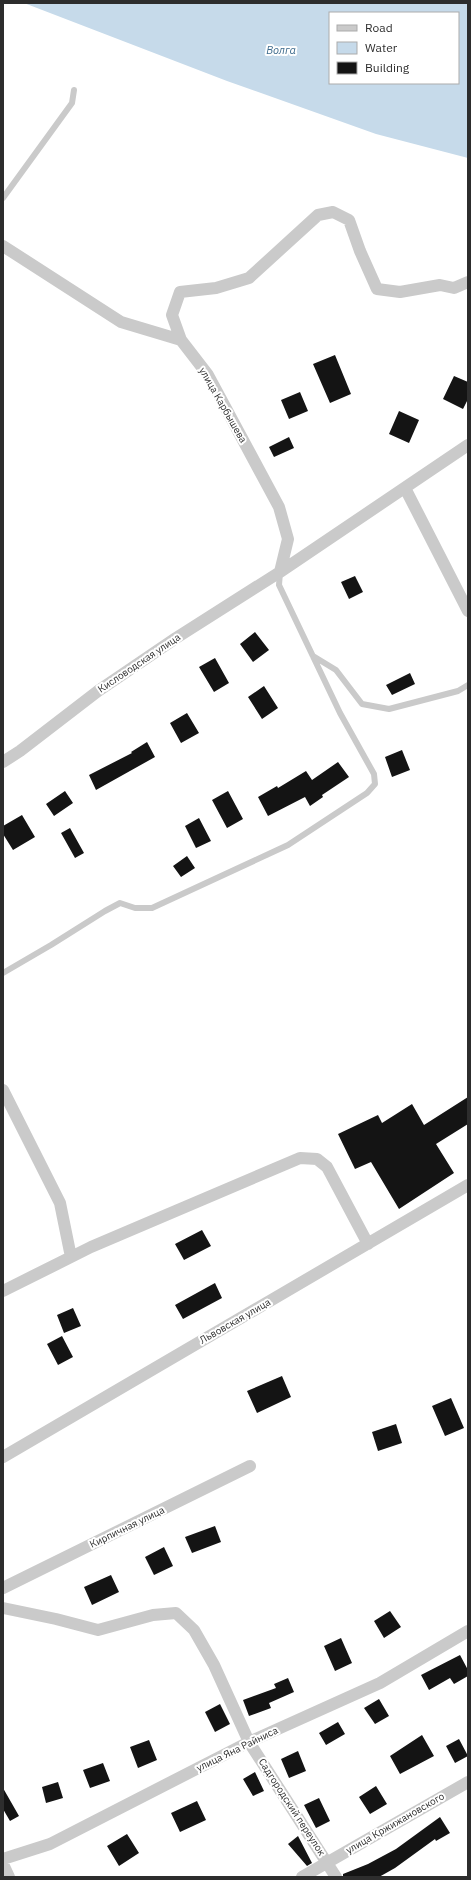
<svg xmlns="http://www.w3.org/2000/svg" width="471" height="1880" viewBox="0 0 471 1880" font-family="'IBM Plex Sans',sans-serif">
<style>
.water{fill:#c6daea;fill-rule:evenodd}
.building{fill:#141414}
.lines{fill:none;stroke-linecap:round;stroke-linejoin:round}
.service{stroke:#cacaca;stroke-width:6}
.minor{stroke:#cacaca;stroke-width:12}
.labels{text-anchor:middle;dominant-baseline:central;stroke-width:4;stroke-linejoin:round;paint-order:stroke}
.street-label{font-size:10px;fill:#2d2d2d;stroke:#fff}
.water-label{font-size:11px;font-style:italic;fill:#3d6a8c;stroke:#fff}
</style>
<rect width="100%" height="100%" fill="#fff"/>
<path class="water" d="M24 3H468V158L376 134 227 81ZM330 13H458V83H330Z"/>
<path class="building" d="M335 355 351 394 330 403 313 364Z
M454 376 468 382V399L463 409 443 399Z
M300 392 308 411 289 419 281 400Z
M399 411 419 420 409 443 389 434Z
M289 437 294 448 274 457 269 447Z
M355 576 363 592 349 599 341 582Z
M255 632 269 650 253 662 240 644Z
M215 658 229 683 214 692 199 667Z
M410 673 415 684 392 695 386 685Z
M264 686 278 708 262 719 248 697Z
M187 713 199 733 181 743 170 723Z
M147 742 155 757 96 790 89 775 132 753 131 752Z
M402 750 410 770 392 777 385 757Z
M338 762 349 777 322 795 323 797 310 806 305 797 268 816 258 797 277 786 278 788 306 771 312 780Z
M65 791 73 803 54 816 46 804Z
M228 791 243 819 227 828 212 800Z
M22 815 35 837 13 850 3 834V826Z
M199 818 211 841 196 848 185 826Z
M70 828 84 853 75 858 61 833Z
M187 856 195 868 181 877 173 866Z
M468 1097V1124L436 1144 454 1173 399 1209 371 1162 355 1169 338 1134 378 1115 382 1123 412 1104 424 1125Z
M202 1230 211 1246 184 1260 175 1244Z
M215 1283 222 1298 183 1319 175 1305Z
M73 1308 81 1326 64 1333 57 1315Z
M62 1336 73 1357 58 1365 47 1344Z
M282 1376 291 1397 257 1413 247 1391Z
M451 1398 464 1428 445 1436 432 1406Z
M396 1424 402 1443 378 1451 372 1432Z
M215 1526 221 1542 192 1553 185 1537Z
M164 1547 173 1566 154 1575 145 1557Z
M111 1575 119 1592 92 1605 84 1587Z
M390 1611 401 1627 384 1638 374 1621Z
M341 1638 352 1663 335 1671 324 1646Z
M460 1655 468 1670V1676L454 1684 450 1678 429 1690 421 1675Z
M288 1678 294 1692 269 1703 271 1708 249 1716 243 1700 276 1688 274 1684Z
M379 1699 389 1716 375 1724 364 1708Z
M220 1704 230 1724 215 1732 205 1712Z
M338 1722 345 1734 326 1745 319 1733Z
M422 1735 434 1756 400 1774 390 1756Z
M459 1739 468 1756 455 1763 446 1746Z
M149 1740 157 1760 138 1768 130 1747Z
M298 1751 306 1771 289 1778 281 1759Z
M103 1763 110 1781 90 1788 83 1770Z
M255 1772 264 1791 253 1796 243 1779Z
M58 1782 63 1798 46 1803 42 1787Z
M376 1786 387 1804 370 1814 359 1797Z
M3 1788 19 1816 10 1821 3 1809Z
M319 1798 330 1821 316 1828 304 1805Z
M197 1801 206 1820 180 1832 171 1813Z
M440 1817 450 1833 436 1841 435 1839 395 1868 379 1877H343V1874L368 1864 396 1849Z
M127 1834 139 1853 119 1866 107 1846Z
M298 1836 312 1863 307 1866 288 1844Z"/>
<g class="lines">
<path class="service" d="M3 198 72 103 74 90
M313 656 336 670 362 704 389 709 458 691 468 685
M3 973 51 945 105 911 120 903 135 908H152L288 845 367 793 375 784 374 774 340 713 279 585 280 572"/>
<path class="minor" d="M3 246 121 322 181 340 208 375 279 507 288 539 280 572
M181 340 172 315 180 292 216 288 249 278 318 215 333 212 349 220 360 251 377 289 400 292 440 285 454 288 468 282
M405 488 468 611
M3 762 20 751 98 691 176 638 280 572 468 445
M3 1090 60 1203 71 1257
M3 1291 91 1247 300 1158 317 1159 327 1167 368 1244
M3 1457 468 1185
M3 1588 250 1466
M3 1608 56 1619 98 1630 153 1615 176 1613 194 1630 214 1665 249 1742 336 1877
M3 1859 50 1844 249 1742 380 1683 468 1631
M3 1864 9 1877
M302 1877 468 1782"/>
</g>
<g class="labels">
<g class="street-label">
<text transform="translate(223 405) rotate(60)">улица Карбышева</text>
<text transform="translate(139 663) rotate(-34)">Кисловодская улица</text>
<text transform="translate(235 1321) rotate(-30)">Львовская улица</text>
<text transform="translate(127 1527) rotate(-26)">Кирпичная улица</text>
<text transform="translate(237 1749) rotate(-26)">улица Яна Райниса</text>
<text transform="translate(292 1807) rotate(57)">Садгородский переулок</text>
<text transform="translate(395 1823) rotate(-30)">улица Кржижановского</text>
</g>
<g class="water-label">
<text x="281" y="50">Волга</text>
</g>
</g>
<rect width="471" height="1880" fill="none" stroke="#2d2d2d" stroke-width="8"/>
<rect x="329" y="12" width="130" height="72" fill="#ffffff" stroke="#ababab"/>
<rect x="337" y="25" width="20" height="6" fill="#cacaca" stroke="#ababab"/>
<text x="365" y="32" font-size="12" fill="#2d2d2d">Road</text>
<rect x="337" y="42" width="20" height="12" fill="#c6daea" stroke="#ababab"/>
<text x="365" y="52" font-size="12" fill="#2d2d2d">Water</text>
<rect x="337" y="62" width="20" height="12" fill="#141414" stroke="#ababab"/>
<text x="365" y="72" font-size="12" fill="#2d2d2d">Building</text>
</svg>
